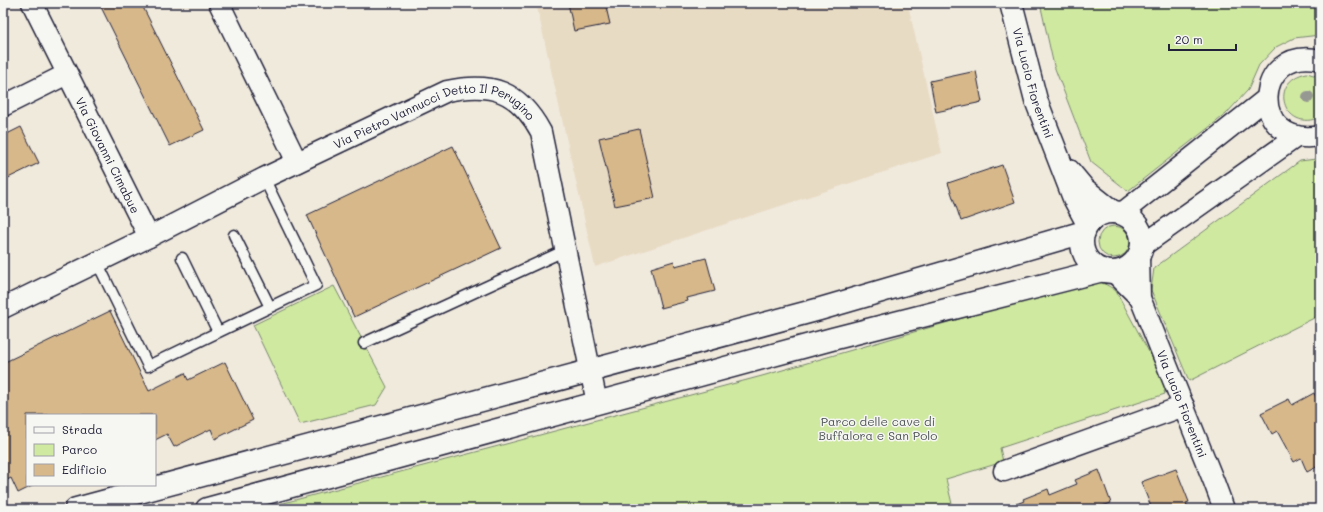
<svg xmlns="http://www.w3.org/2000/svg" width="1323" height="512" viewBox="0 0 1323 512" font-family="Mali,sans-serif">
<style>
.built{fill:#e8dbc4}
.green{fill:#cfe9a0;stroke:#78866e}
.building{fill:#d7b88b;stroke:#22223b}
.lines{fill:none;stroke-linecap:round;stroke-linejoin:round}
.service-casing{stroke:#22223b;stroke-width:13}
.minor-casing{stroke:#22223b;stroke-width:23}
.tertiary-casing{stroke:#22223b;stroke-width:25}
.service{stroke:#f6f6f2;stroke-width:10}
.minor{stroke:#f6f6f2;stroke-width:20}
.tertiary{stroke:#f6f6f2;stroke-width:22}
.tree{fill:#969892}
.labels{text-anchor:middle;dominant-baseline:central;stroke-width:3;stroke-linejoin:round;paint-order:stroke}
.street-label{font-size:12px;fill:#22223b;stroke:#f6f6f2}
.park-label{font-size:12px;fill:#4d5454;stroke:#f6f6f2}
</style>
<rect width="100%" height="100%" fill="#f0eadd"/>
<filter id="ink" filterUnits="userSpaceOnUse"><feTurbulence type="fractalNoise" baseFrequency=".025" numOctaves="2"/><feDisplacementMap in="SourceGraphic" scale="8" xChannelSelector="R" yChannelSelector="G"/><feConvolveMatrix kernelMatrix="1 2 1 2 8 2 1 2 1" color-interpolation-filters="sRGB"/></filter>
<g filter="url(#ink)">
<path class="built" d="M536 3H932L909 9 942 153 595 267Z"/>
<path class="green" d="M1040 3H1320V35L1294 38 1276 47 1259 65 1248 90 1226 114 1128 191 1091 162 1054 66Z
M1307 73 1320 77V117C1285 134 1266 81 1307 73Z
M1316 159 1320 161V315L1189 381 1151 290 1154 268 1300 161Z
M1098 242a16 16 0 1 1 32 0a16 16 0 1 1-32 0Z
M1090 281C1101 282 1107 284 1116 291L1169 389 1164 391 1165 394 1000 448 1003 462 946 479 953 508 952 509H261L762 376Z
M334 286 387 387 376 405 300 424 253 325Z"/>
<path class="building" d="M99 3H141L204 130 170 146Z
M568 3H605L610 24 574 31Z
M976 71 982 102 936 112 930 81Z
M21 127 39 163 4 180 3 178V136Z
M639 129 655 198 615 206 599 138Z
M453 146 501 248 354 317 307 215Z
M1002 165 1015 202 961 221 948 183Z
M706 258 715 291 687 298 688 301 661 308 651 268 674 261 675 266Z
M110 311 149 391 185 373 188 380 225 362 253 420 215 439 211 429 174 447 167 434 155 440V415H27V485H34L18 493 11 478 3 482V363Z
M1314 393 1320 406V465L1307 472 1301 458 1294 462 1277 431 1272 434 1261 413 1289 399 1292 405Z
M1176 469 1189 502 1186 503 1189 509H1152L1141 482Z
M1099 470 1111 503 1094 509H1004L1024 501 1023 499 1048 489 1050 495 1077 484 1075 480Z"/>
<g class="lines">
<g class="service-casing">
<path id="service" d="M234 235 270 307
M182 258 218 332
M97 262 148 366 316 285 264 178
M364 343 566 250"/>
</g>
<g class="minor-casing">
<g id="minor">
<path id="s1" d="M32 3 149 237"/>
<path d="M219 3 297 162"/>
<path d="M1320 60C1253 44 1247 149 1320 136"/>
<path d="M3 106 67 74"/>
<path d="M1122 213 1267 98"/>
<path d="M1142 246 1296 137"/>
<path id="s2" d="M1139 256 1140 298 1214 482 1224 509"/>
<path d="M1114 272 1140 298"/>
<path id="s3" d="M3 308 149 237 264 178 447 91C492 82 518 90 541 132L597 403"/>
<path d="M1004 471 1184 406"/>
</g>
</g>
<g class="tertiary-casing">
<g id="tertiary">
<path id="s4" d="M1011 3 1036 100 1074 198 1088 224"/>
<path d="M1069 171 1084 189 1113 212"/>
<circle cx="1112" cy="242" r="30"/>
<path d="M76 509 820 309 1084 232"/>
<path d="M207 509 832 339 1103 270"/>
</g>
</g>
<use href="#service" class="service"/>
<use href="#minor" class="minor"/>
<use href="#tertiary" class="tertiary"/>
</g>
<circle class="tree" cx="1308" cy="97" r="6"/>
</g>
<g class="labels">
<g class="street-label">
<text stroke="none"><textPath href="#s4" startOffset="83">Via Lucio Fiorentini</textPath></text>
<text stroke="none"><textPath href="#s3" startOffset="480">Via Pietro Vannucci Detto Il Perugino</textPath></text>
<text stroke="none"><textPath href="#s1" startOffset="170">Via Giovanni Cimabue</textPath></text>
<text stroke="none"><textPath href="#s2" startOffset="156">Via Lucio Fiorentini</textPath></text>
</g>
<g class="park-label">
<text x="878" y="421">Parco delle cave di<tspan x="878" dy="14">Buffalora e San Polo</tspan></text>
</g>
</g>
<rect width="1323" height="512" fill="none" stroke="#f6f6f2" stroke-width="16"/>
<rect x="8" y="8" width="1307" height="496" fill="none" stroke="#22223b" stroke-width="1.5" filter="url(#ink)"/>
<rect x="26" y="414" width="130" height="72" fill="#f6f6f2" stroke="#a1a1a9"/>
<rect x="34" y="427" width="20" height="6" fill="#f6f6f2" stroke="#a1a1a9"/>
<text x="62" y="434" font-size="12" fill="#22223b">Strada</text>
<rect x="34" y="444" width="20" height="12" fill="#cfe9a0" stroke="#a1a1a9"/>
<text x="62" y="454" font-size="12" fill="#22223b">Parco</text>
<rect x="34" y="464" width="20" height="12" fill="#d7b88b" stroke="#a1a1a9"/>
<text x="62" y="474" font-size="12" fill="#22223b">Edificio</text>
<path d="M1169 44v6h67v-6" fill="none" stroke="#22223b" stroke-width="2"/>
<text x="1175" y="44" font-size="12" fill="#22223b" stroke="#f6f6f2" stroke-width="3" paint-order="stroke">20 m</text>
</svg>
